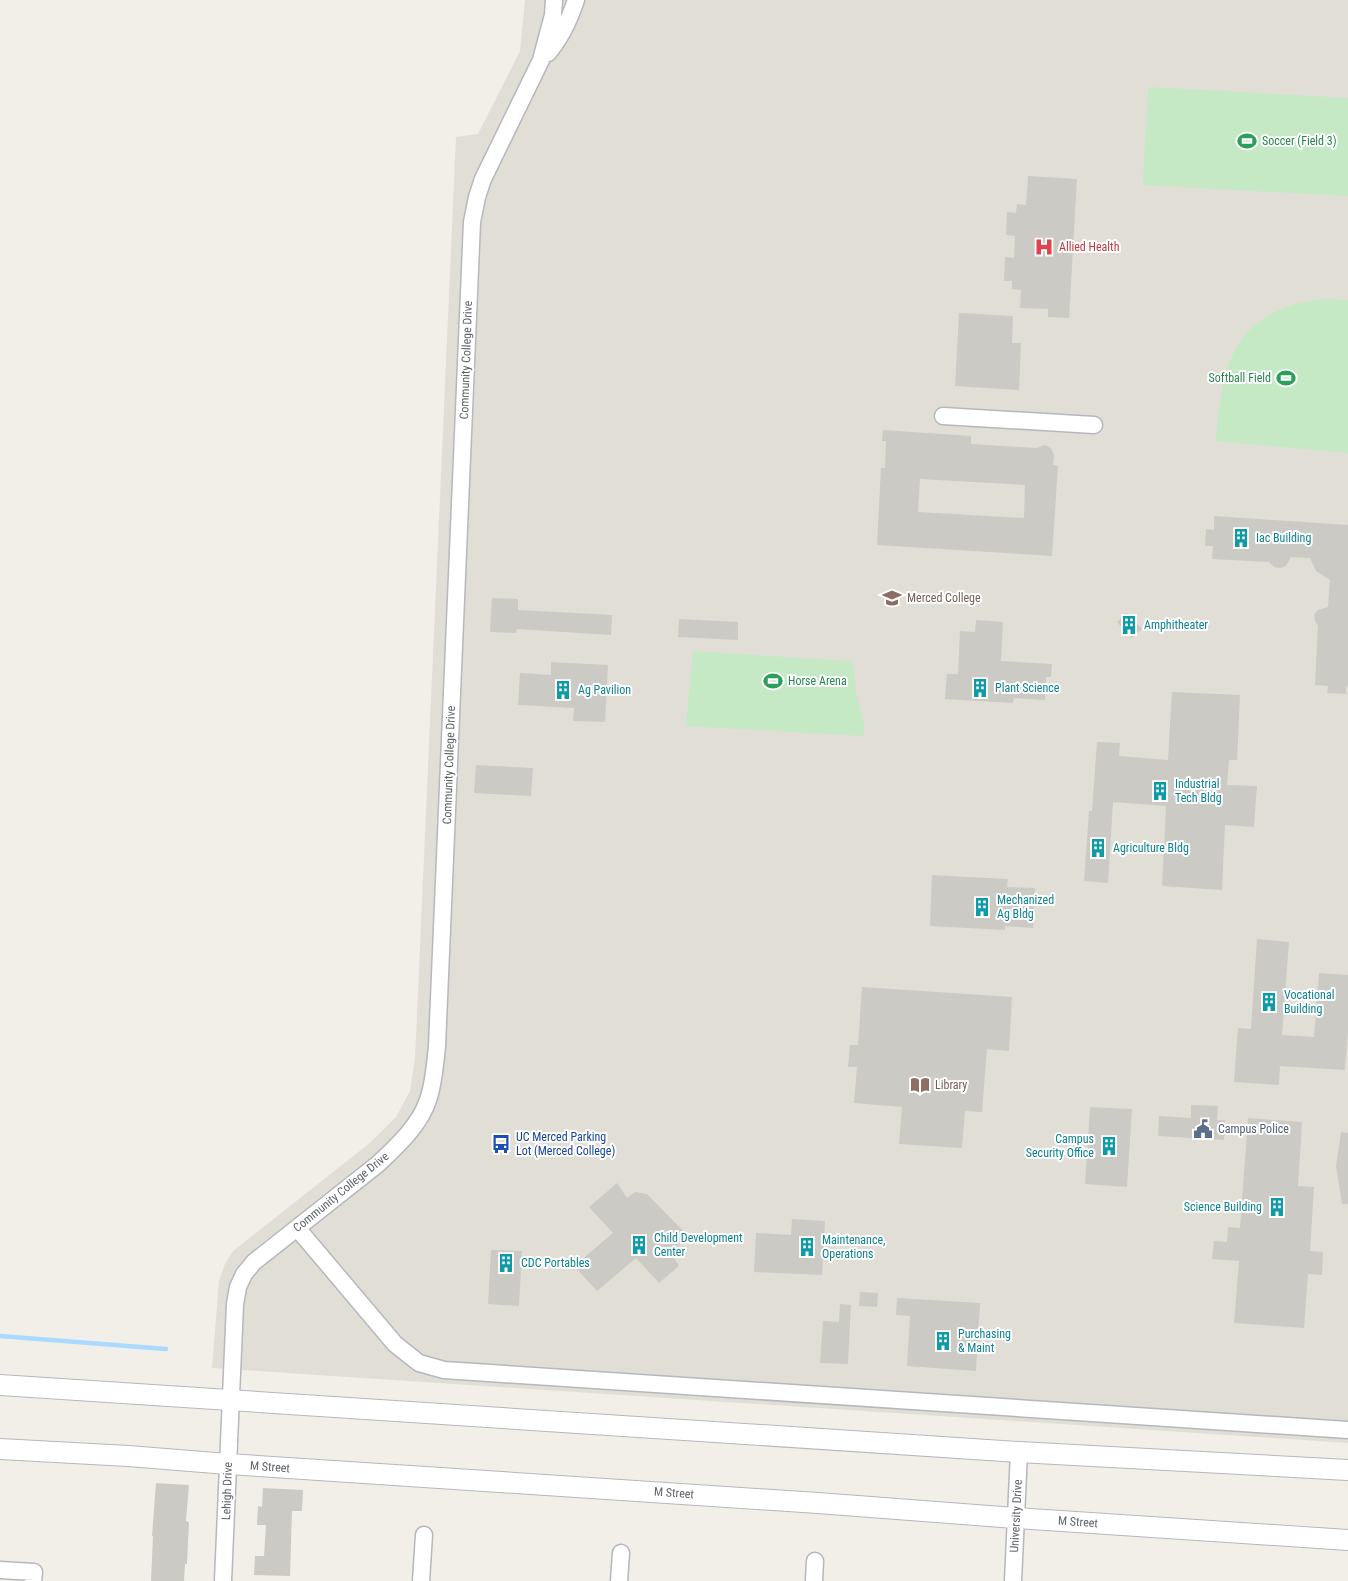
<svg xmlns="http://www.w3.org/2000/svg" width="1348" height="1581" viewBox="0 0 1348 1581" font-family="'Roboto Condensed',sans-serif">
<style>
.education{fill:#e1ded6}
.green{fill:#c5e8c5}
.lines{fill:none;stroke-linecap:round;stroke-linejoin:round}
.stream{stroke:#aadaff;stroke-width:4.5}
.building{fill:#cccac5;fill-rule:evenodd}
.minor-casing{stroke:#b5b8bc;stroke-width:19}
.tertiary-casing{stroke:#b5b8bc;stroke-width:22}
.minor{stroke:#fff;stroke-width:16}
.tertiary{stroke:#fff;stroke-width:20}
.labels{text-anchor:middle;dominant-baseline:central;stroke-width:4;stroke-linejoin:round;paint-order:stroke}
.leisure-label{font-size:12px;fill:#27864d;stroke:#fff;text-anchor:start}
.health-label{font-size:12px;fill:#be3a42;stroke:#fff;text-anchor:start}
.street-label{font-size:12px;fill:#5f6368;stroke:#fff}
.culture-label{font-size:12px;fill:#0d838f;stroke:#fff;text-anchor:start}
.education-label{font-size:12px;fill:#785e54;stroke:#fff;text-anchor:start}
.service-label{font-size:12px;fill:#4e5e75;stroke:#fff;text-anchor:start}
.transit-label{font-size:12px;fill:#164399;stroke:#fff;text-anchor:start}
</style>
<rect width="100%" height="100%" fill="#f1efe8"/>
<path class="education" d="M525 0H1348V1443L212 1368 219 1281 225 1264 233 1251 371 1142 396 1117 410 1091 415 1059 456 137 478 134 520 51Z"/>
<path class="green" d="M1148 87 1348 98V196L1143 185Z
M1322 299 1348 300V453L1216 441C1222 363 1233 311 1322 299Z
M693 651 850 661 853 664 857 698 864 723V736L686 726Z"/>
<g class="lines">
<path class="stream" d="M0 1336 166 1349"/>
</g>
<path class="building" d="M1028 176 1077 179 1069 318 1048 317V309L1020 308 1021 290 1012 289V281H1004L1005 257 1014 258 1015 236 1006 235 1007 212 1016 213 1017 204 1026 205Z
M959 313 1013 316 1012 343H1021L1019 390 955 386Z
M883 430 971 436V444L1036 448 1045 445 1051 448 1054 455 1053 465 1058 466 1052 556 877 545 881 468H885L886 441H882ZM920 479 1025 485 1024 518 918 512Z
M1214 516 1348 525V687L1346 686V694L1327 693 1328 686 1315 685 1318 626 1315 621 1314 615 1318 610 1328 607 1330 580 1316 571 1310 558 1291 557 1286 566 1280 568 1274 567 1269 562 1212 559 1213 546H1205L1206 529 1214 530Z
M492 598 518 599V610L612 615 611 635 517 629 516 633 490 632Z
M1127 613 1142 629 1131 638 1117 622Z
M679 619 738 622V640L678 637Z
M976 620 1003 622 1001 661 1052 664 1051 677H1046L1045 700 1014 698 1013 703 945 699 947 674H958L960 631 975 632Z
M551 662 608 665 605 722 573 721 574 708 518 705 520 673 551 675Z
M1172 692 1240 695 1237 760H1229L1227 785 1257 786 1254 827 1225 825 1222 890 1162 886 1166 806 1113 802 1108 883 1084 881 1089 811H1092L1097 742 1120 743 1119 756 1168 760Z
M476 765 533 768 531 796 474 793Z
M932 875 1008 879 1007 887 1035 888 1033 928 1005 926V930L930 926Z
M1257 939 1289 942 1282 1035 1314 1037 1319 973 1348 975V1031L1345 1070 1280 1066 1279 1085 1234 1082 1238 1028 1251 1029Z
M862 987 1012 997 1009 1051 987 1049 982 1112 965 1111 962 1148 899 1144 902 1107 854 1103 857 1067H848L850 1045H858Z
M1191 1105 1218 1106 1217 1120H1225L1224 1140 1158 1136 1159 1116 1191 1118Z
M1090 1107 1132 1109 1127 1187 1085 1184Z
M1248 1118 1302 1122 1298 1186 1314 1187 1310 1251 1323 1252 1322 1275 1308 1274 1304 1328 1234 1323 1239 1261 1212 1259 1214 1241 1227 1242 1228 1227 1240 1228Z
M1341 1132 1348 1133V1204H1342L1336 1166Z
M617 1183 627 1198 635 1192 647 1194 688 1236 671 1253 679 1266 659 1283 636 1258 597 1291 574 1266 613 1233 589 1207Z
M792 1219 825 1221 822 1275 754 1272 756 1233 791 1235Z
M491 1250 522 1251 519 1306 488 1304Z
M860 1292 878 1293 877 1307 859 1306Z
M897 1298 980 1303 976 1371 907 1366 910 1316 896 1315Z
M840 1304 851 1305 848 1364 820 1363 823 1321 839 1322Z
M156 1483 189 1485 186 1521 189 1522 187 1564H185L184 1581H151L153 1536H152Z
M263 1488 303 1490 302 1511H292L290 1576 254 1575 255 1556H264L266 1525H257L258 1506 262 1507Z"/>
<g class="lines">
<g class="minor-casing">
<path id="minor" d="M548 53C560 39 570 18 576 0
M943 416 1094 425
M297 1228 395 1344 419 1363 444 1370 1348 1430
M0 1570 34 1572 33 1581
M223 1581 235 1304 238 1287 244 1274 254 1262 378 1164C397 1146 420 1125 428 1100 434 1083 435 1064 437 1046L472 222 477 197 483 179 541 60 553 15 554 0
M421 1581 424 1535
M619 1581 621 1553
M814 1581 815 1561
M1013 1581 1019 1452"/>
</g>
<g class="tertiary-casing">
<path id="tertiary" d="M0 1385 1019 1452 1348 1470
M0 1449 128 1456 228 1464 818 1503 1015 1518 1348 1540"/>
</g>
<use href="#minor" class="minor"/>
<use href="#tertiary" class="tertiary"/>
</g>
<defs>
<g id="stadium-bare" transform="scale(1.5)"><path d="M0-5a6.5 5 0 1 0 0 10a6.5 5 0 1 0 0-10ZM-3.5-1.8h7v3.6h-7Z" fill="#2e9e5b" stroke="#fff" stroke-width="2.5" paint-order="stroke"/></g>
<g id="hospital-bare" transform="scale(1.5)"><path d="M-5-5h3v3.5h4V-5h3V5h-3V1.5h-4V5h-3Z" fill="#e0444e" stroke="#fff" stroke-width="2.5" paint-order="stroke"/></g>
<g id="building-bare" transform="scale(1.5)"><path d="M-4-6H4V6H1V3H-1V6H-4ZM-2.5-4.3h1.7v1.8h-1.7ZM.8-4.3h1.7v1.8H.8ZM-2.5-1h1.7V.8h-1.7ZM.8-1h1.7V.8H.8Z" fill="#0f9aa8" stroke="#fff" stroke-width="2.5" paint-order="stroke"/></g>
<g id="university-bare" transform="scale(1.5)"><path d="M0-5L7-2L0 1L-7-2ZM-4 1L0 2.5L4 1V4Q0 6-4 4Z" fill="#8d6e63" stroke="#fff" stroke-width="2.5" paint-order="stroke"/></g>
<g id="library-bare" transform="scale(1.5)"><path d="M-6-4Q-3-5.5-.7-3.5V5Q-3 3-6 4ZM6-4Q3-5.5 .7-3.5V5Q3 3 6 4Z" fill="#8d6e63" stroke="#fff" stroke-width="2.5" paint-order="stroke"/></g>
<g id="civic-bare" transform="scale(1.5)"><path d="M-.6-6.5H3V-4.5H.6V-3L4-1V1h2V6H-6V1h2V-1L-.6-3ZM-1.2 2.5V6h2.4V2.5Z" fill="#5c6f8a" stroke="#fff" stroke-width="2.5" paint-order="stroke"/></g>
<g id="bus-bare" transform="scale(1.5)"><path d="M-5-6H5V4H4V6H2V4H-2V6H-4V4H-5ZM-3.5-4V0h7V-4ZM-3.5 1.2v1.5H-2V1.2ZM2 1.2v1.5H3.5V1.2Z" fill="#1a4fb4" stroke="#fff" stroke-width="2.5" paint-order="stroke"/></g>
</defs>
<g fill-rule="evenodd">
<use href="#stadium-bare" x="1247" y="141"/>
<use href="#hospital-bare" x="1044" y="247"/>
<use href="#stadium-bare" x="1286" y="378"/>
<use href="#building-bare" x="1241" y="538"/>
<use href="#university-bare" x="892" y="598"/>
<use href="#building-bare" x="1129" y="625"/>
<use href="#stadium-bare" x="773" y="681"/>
<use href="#building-bare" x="980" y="688"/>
<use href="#building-bare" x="563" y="690"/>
<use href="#building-bare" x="1160" y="791"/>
<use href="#building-bare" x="1098" y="848"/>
<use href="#building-bare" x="982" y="907"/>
<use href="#building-bare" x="1269" y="1002"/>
<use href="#library-bare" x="920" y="1085"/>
<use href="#civic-bare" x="1203" y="1129"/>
<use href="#bus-bare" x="501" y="1144"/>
<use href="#building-bare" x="1109" y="1146"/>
<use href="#building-bare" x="1277" y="1207"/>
<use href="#building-bare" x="639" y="1245"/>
<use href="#building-bare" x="807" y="1247"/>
<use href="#building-bare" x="506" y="1263"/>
<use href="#building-bare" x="943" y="1341"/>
</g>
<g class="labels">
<g class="leisure-label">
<text x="1262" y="141">Soccer (Field 3)</text>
<text x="1271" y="378" text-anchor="end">Softball Field</text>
<text x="788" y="681">Horse Arena</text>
</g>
<g class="health-label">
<text x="1059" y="247">Allied Health</text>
</g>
<g class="street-label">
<text transform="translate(466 360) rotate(-88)">Community College Drive</text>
<text transform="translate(449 765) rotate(-88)">Community College Drive</text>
<text transform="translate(341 1192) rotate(-39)">Community College Drive</text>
<text transform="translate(270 1467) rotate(4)">M Street</text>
<text transform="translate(227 1491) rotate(-88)">Lehigh Drive</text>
<text transform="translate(674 1493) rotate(4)">M Street</text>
<text transform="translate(1016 1516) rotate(-87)">University Drive</text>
<text transform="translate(1078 1522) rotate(4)">M Street</text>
</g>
<g class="culture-label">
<text x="1256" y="538">Iac Building</text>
<text x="1144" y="625">Amphitheater</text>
<text x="995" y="688">Plant Science</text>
<text x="578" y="690">Ag Pavilion</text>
<text x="1175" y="784">Industrial<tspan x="1175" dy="14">Tech Bldg</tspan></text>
<text x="1113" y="848">Agriculture Bldg</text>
<text x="997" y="900">Mechanized<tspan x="997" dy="14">Ag Bldg</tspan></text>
<text x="1284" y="995">Vocational<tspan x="1284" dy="14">Building</tspan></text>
<text x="1094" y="1139" text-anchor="end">Campus<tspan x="1094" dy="14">Security Office</tspan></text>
<text x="1262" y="1207" text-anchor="end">Science Building</text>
<text x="654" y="1238">Child Development<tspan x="654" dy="14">Center</tspan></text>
<text x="822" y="1240">Maintenance,<tspan x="822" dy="14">Operations</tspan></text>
<text x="521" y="1263">CDC Portables</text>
<text x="958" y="1334">Purchasing<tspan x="958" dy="14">&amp; Maint</tspan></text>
</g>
<g class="education-label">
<text x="907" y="598">Merced College</text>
<text x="935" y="1085">Library</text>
</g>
<g class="service-label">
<text x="1218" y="1129">Campus Police</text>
</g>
<g class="transit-label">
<text x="516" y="1137">UC Merced Parking<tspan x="516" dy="14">Lot (Merced College)</tspan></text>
</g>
</g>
</svg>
